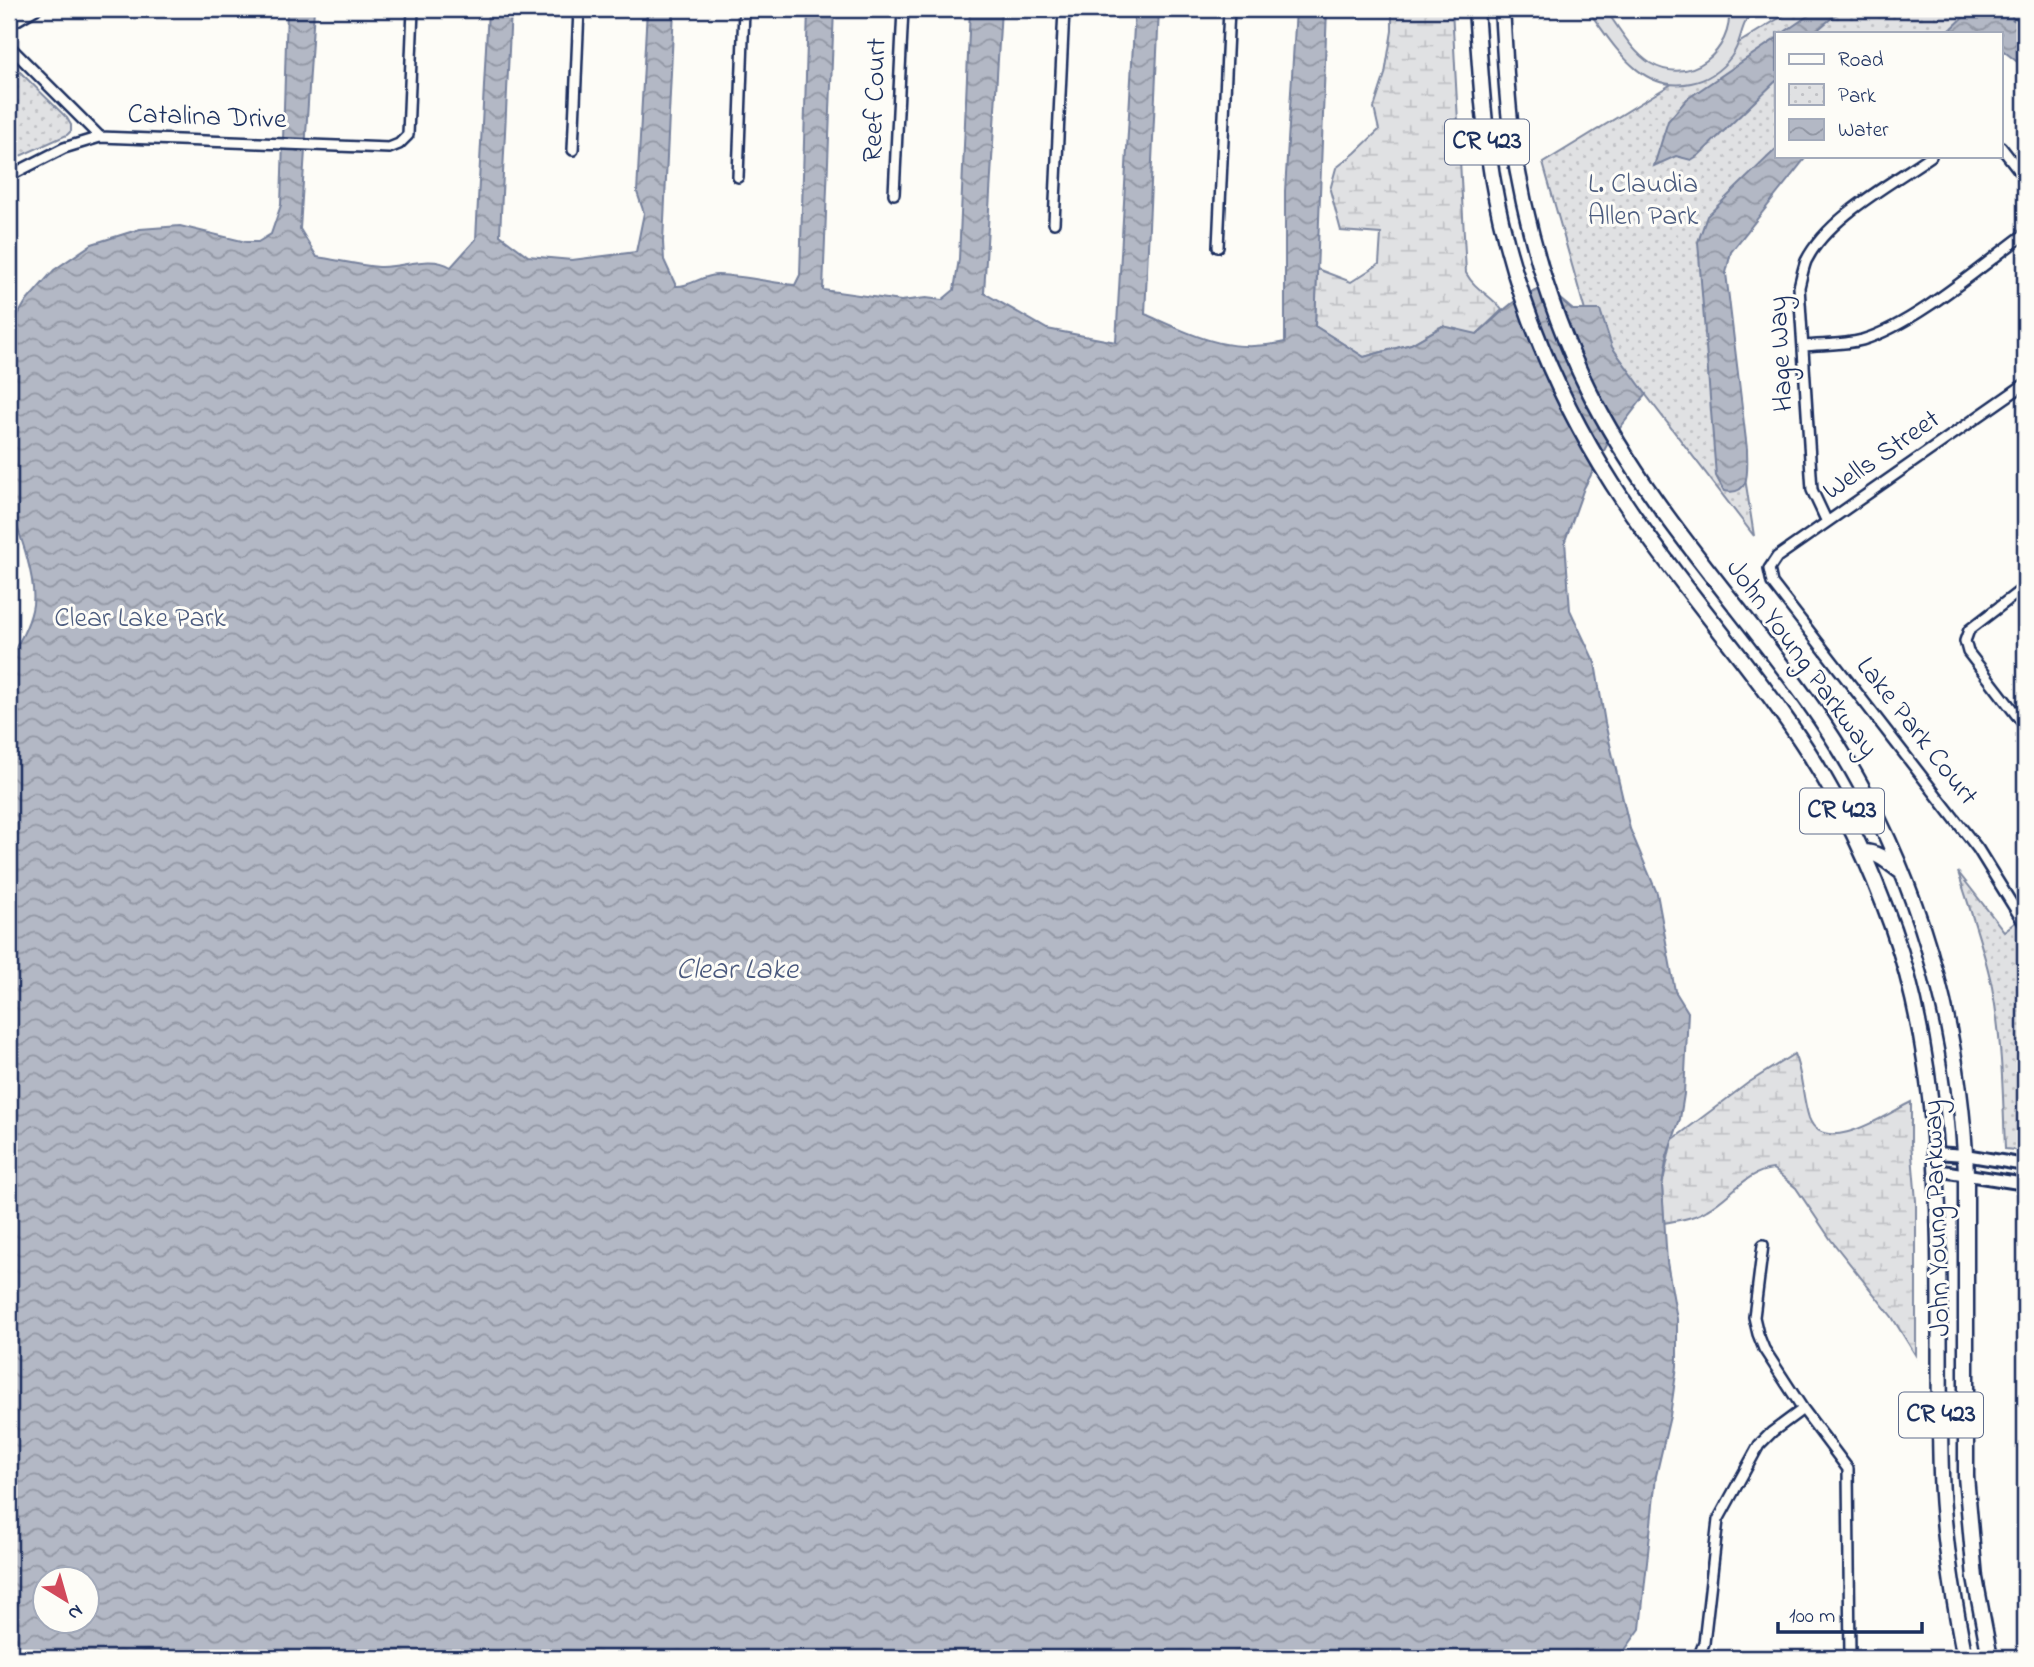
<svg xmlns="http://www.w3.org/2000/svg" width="2034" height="1667" viewBox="0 0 2034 1667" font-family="'Indie Flower',sans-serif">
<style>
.wetland{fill:url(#wetland-marsh);stroke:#7e88a0;stroke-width:2}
.park{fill:url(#park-dots);stroke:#7e88a0;stroke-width:2}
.garden{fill:#e0e1e3;stroke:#7e88a0;stroke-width:2}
.water{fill:url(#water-waves);stroke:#76819c;stroke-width:2;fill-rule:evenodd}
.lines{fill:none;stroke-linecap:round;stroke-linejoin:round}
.minor-casing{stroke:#1b2f5e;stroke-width:14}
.tertiary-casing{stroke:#1b2f5e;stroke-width:16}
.primary-casing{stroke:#1b2f5e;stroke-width:19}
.minor{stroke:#fdfcf7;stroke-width:9}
.tertiary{stroke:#fdfcf7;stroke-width:10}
.primary{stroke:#fdfcf7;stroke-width:14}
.labels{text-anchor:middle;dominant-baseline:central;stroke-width:6;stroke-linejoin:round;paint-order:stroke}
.shield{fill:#fdfcf7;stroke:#5f6c8c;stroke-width:2}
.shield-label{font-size:26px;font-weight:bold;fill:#1b2f5e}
.street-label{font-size:28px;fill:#1b2f5e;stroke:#fdfcf7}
.park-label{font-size:28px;fill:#4c5c7f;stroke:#fdfcf7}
.water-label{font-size:30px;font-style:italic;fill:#49587d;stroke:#fdfcf7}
</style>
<defs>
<pattern id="wetland-marsh" width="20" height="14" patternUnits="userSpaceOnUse" patternTransform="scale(1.75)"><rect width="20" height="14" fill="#e0e1e3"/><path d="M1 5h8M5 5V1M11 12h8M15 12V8" fill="none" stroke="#c0c1c5"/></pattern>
<pattern id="park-dots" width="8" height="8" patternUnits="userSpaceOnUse" patternTransform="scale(1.75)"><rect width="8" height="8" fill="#e0e1e3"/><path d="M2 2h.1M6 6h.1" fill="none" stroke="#c0c1c5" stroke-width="1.8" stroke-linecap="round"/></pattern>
<pattern id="water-waves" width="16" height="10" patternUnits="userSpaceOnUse" patternTransform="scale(1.75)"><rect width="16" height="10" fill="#b3b8c5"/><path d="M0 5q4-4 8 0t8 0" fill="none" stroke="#9196a3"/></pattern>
</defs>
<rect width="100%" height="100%" fill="#fdfcf7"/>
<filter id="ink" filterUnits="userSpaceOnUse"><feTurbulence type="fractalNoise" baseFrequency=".0143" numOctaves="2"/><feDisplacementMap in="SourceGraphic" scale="14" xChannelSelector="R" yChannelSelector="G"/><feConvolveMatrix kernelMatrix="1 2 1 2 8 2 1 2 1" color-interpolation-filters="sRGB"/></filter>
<g filter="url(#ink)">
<path class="wetland" d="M1392 9H1452L1466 273C1475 290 1491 295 1502 310L1476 335 1442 326 1411 344 1364 357 1315 326 1317 269 1351 282 1379 264 1381 234 1341 231 1330 190 1336 168 1355 153 1379 130 1374 108 1385 74 1392 31Z
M1794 1054C1803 1074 1802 1097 1809 1118 1824 1158 1888 1113 1911 1102V1143L1916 1201V1356L1892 1317 1831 1240 1796 1188 1773 1169C1745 1172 1731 1197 1707 1210 1695 1218 1679 1220 1664 1223L1662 1186 1672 1140 1748 1083Z"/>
<path class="park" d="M1794 9H2015L2009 15 2001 33H1777V156L1710 252 1754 536 1587 318 1543 163Z
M9 61 67 118 71 125V131L67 135 9 161Z
M1958 872 2004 931 2025 915V1151L2005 1149C2003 1095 2002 1040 1992 987 1984 948 1970 910 1958 872Z"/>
<path class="garden" d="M1587 9H1605C1618 26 1631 51 1650 63 1690 87 1733 51 1729 9H1754L1755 11C1738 24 1744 40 1731 57 1721 70 1707 80 1691 83 1639 94 1613 43 1587 9Z"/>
<path class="water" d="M287 9H314L300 229 317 257C337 260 358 265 379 267 402 268 430 254 451 267L476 239 488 9H511L500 235 528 256 572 260 636 252 644 213 637 192 647 9H674L663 242 664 260 676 286C690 287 702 275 718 275 743 276 770 282 795 285L800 275 808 9H834L823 290 901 301 926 298 942 300 954 290 959 259 970 9H1001L984 293 1047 329 1116 342 1135 9H1159L1145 314C1195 336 1229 355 1285 342V191L1296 9H1327L1315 326 1364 357 1411 344 1443 326 1477 334C1505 311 1509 299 1546 287L1573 310H1600L1612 347 1646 394 1607 445 1584 488 1565 541 1570 610 1595 663 1605 723 1630 829 1657 893 1675 991 1688 1012 1684 1094 1680 1119 1667 1156 1662 1186 1667 1262 1677 1319V1366L1670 1416 1656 1476 1640 1629 1619 1658H9V659C18 644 28 628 32 610 39 583 19 531 9 505V330L25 303 54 270 92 244 140 229 180 226 246 242H258L271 234 281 205ZM46 1580H88V1622H46Z
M1818 9H1846L1834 16 1814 33H1783Z
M1957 9H2010L2013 20 2019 22 2023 20 2025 22V68L2001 49V33H1947L1967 14Z
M1777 38V80L1699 155 1691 160 1676 156 1654 166 1668 121 1687 99Z
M1777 148V156H1807L1731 252 1726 273 1747 449C1747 469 1752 497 1724 491L1716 476 1698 242 1707 216Z"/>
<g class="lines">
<g class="minor-casing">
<path id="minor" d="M9 25 36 9
M9 46 100 137
M2001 147 2025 178
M573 150 579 9
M9 176 64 148 100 137 389 148 399 144 408 135 413 9
M738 177 744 9
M894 194 903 9
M1054 223 1064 9
M1218 247 1229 9
M1803 346C1822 344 1844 345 1862 340 1915 324 1980 267 2025 234
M2025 384 1777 557 1769 569 1772 583 1978 849 2025 925
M1827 522 1812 490 1799 287C1801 279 1803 269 1806 261 1828 217 1891 184 1931 156
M2025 587 1969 630 1965 641 1968 652 2025 726
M1763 1245 1754 1317 1758 1334 1764 1349 1803 1409 1848 1469 1850 1658
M1698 1658 1704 1643 1718 1520 1759 1445 1772 1432 1803 1409"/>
</g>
<g class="tertiary-casing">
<path id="tertiary" d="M1936 1153 1965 1155 2025 1165
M1936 1170 2025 1184"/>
</g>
<g class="primary-casing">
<path id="primary" d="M1476 9C1480 65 1483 121 1492 176 1512 293 1559 405 1625 503 1682 589 1753 666 1809 753 1844 808 1871 867 1893 929 1954 1103 1935 1292 1941 1474 1943 1536 1953 1597 1965 1658
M1502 9C1505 51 1506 95 1512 137 1525 224 1549 310 1588 389 1646 506 1735 598 1810 704 1908 842 1959 1005 1966 1173V1476L1975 1578 1990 1658
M1863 852C1878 852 1888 862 1900 871"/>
</g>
<use href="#minor" class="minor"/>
<use href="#tertiary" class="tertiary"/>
<use href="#primary" class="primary"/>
</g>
</g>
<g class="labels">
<g class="shield">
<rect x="1445" y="119.5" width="84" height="45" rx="5"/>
<rect x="1800" y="788.5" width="84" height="45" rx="5"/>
<rect x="1899" y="1392.5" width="84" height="45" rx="5"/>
</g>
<g class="shield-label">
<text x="1487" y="142">CR 423</text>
<text x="1842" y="811">CR 423</text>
<text x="1941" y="1415">CR 423</text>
</g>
<g class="street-label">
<text transform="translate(876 100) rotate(-88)">Reef Court</text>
<text transform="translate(207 118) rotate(2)">Catalina Drive</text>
<text transform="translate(1782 354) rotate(-93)">Hage Way</text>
<text transform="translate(1882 456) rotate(-35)">Wells Street</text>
<text transform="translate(1801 659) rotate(54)">John Young Parkway</text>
<text transform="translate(1916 732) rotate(52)">Lake Park Court</text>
<text transform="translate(1938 1218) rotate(-92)">John Young Parkway</text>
</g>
<g class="park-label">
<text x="1643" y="185">L. Claudia<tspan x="1643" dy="32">Allen Park</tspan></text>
<text x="140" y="619">Clear Lake Park</text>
</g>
<g class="water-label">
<text x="737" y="971">Clear Lake</text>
</g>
</g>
<rect width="2034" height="1667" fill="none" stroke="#fdfcf7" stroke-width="35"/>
<rect x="18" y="18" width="1999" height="1632" fill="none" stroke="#1b2f5e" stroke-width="2.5" filter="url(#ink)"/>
<rect x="1775" y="32" width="228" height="126" fill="#fdfcf7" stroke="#a3aaba" stroke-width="2"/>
<rect x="1789" y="54" width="35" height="10" fill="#fdfcf7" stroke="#a3aaba" stroke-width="2"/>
<text x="1838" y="66" font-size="21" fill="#1b2f5e">Road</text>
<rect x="1789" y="84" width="35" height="21" fill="url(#park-dots)" stroke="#a3aaba" stroke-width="2"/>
<text x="1838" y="102" font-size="21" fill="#1b2f5e">Park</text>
<rect x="1789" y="119" width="35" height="21" fill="url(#water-waves)" stroke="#a3aaba" stroke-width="2"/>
<text x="1838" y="136" font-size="21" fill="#1b2f5e">Water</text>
<g transform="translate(66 1600) rotate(143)"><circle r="33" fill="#fdfcf7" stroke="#a3aaba" stroke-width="2"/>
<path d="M0-5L12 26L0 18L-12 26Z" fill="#d1495b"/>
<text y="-10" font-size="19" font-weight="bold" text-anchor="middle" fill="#1b2f5e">N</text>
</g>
<path d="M1778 1622v10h144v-10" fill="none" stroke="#1b2f5e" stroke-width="3.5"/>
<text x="1789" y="1622" font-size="21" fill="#1b2f5e" stroke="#fdfcf7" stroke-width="5" paint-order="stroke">100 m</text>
</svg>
